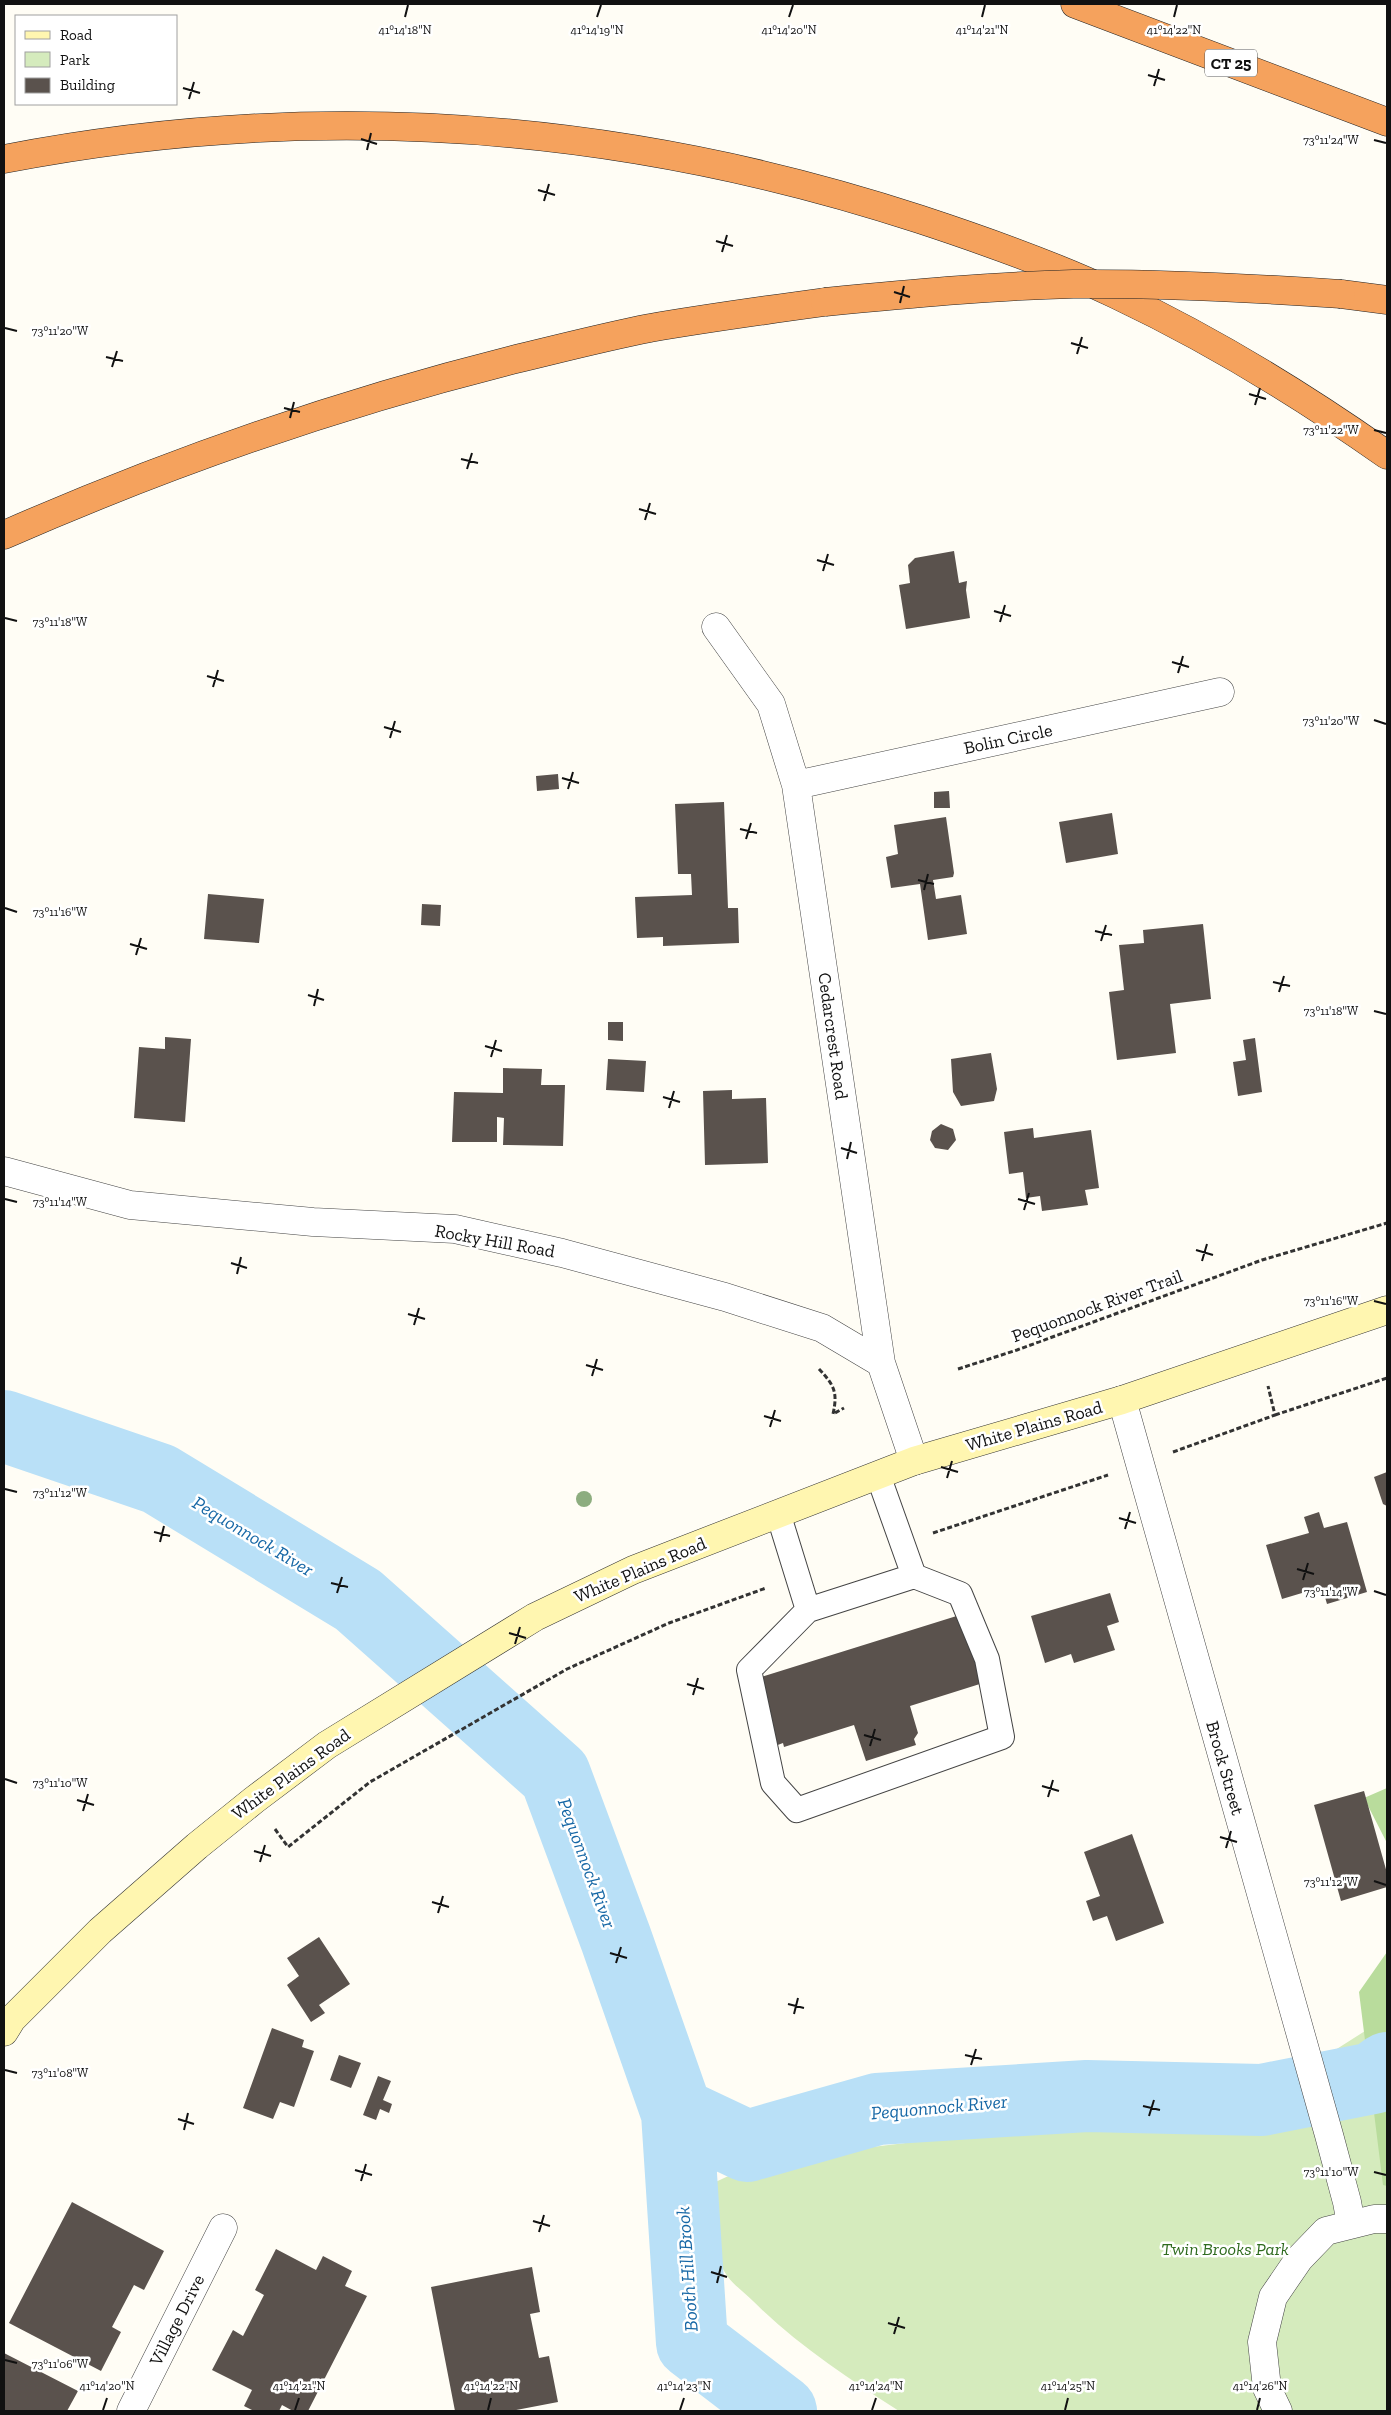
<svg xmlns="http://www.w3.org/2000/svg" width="1391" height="2415" viewBox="0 0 1391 2415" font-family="'Zilla Slab',serif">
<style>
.green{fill:#d5ebbd}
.forest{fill:#b9dc9c}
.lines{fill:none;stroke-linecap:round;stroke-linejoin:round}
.river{stroke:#b9e0f7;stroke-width:72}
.building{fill:#5a524d}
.lane-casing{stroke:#444;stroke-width:26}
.street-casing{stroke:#444;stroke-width:29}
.secondary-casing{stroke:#333;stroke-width:29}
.highway-casing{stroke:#222;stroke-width:29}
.path{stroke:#333;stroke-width:3;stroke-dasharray:5 2.5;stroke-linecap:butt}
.lane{stroke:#fff;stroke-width:24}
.street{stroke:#fff;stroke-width:28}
.secondary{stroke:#fff6b0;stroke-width:28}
.highway{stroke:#f5a25d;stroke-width:28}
.highway-bridge-casing{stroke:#222;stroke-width:29;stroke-linecap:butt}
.highway-bridge{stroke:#f5a25d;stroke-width:28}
.tree{fill:#8dad7f}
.ticks{fill:none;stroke:#111;stroke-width:2}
.labels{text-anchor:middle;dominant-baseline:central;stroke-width:5;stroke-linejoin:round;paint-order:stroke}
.shield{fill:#fff;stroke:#585858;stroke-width:1}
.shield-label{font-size:16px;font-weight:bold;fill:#111}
.street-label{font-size:18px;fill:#111;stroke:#fff}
.park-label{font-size:18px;font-style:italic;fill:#2f6b1f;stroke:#fff}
.water-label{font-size:19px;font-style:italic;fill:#1768a6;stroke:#fff}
.ticks-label{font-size:12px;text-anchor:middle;fill:#111;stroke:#fff;stroke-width:5;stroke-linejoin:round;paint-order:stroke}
</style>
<rect width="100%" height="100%" fill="#fffdf5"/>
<path class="green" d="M1387 2017V2411H899C848 2378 796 2344 753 2301 745 2293 735 2286 728 2277 710 2252 709 2215 709 2185L763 2160 981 2134 1151 2094 1288 2080Z"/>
<path class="forest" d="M1387 1788V1843L1364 1798Z
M1387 1952V2186L1383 2185 1359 1992Z"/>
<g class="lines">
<path class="river" d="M4 1426 159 1479 358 1600 555 1775 616 1939 677 2113 692 2343 781 2411
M677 2113 747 2146 877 2109 1087 2096 1262 2100 1373 2078 1387 2068"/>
</g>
<path class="building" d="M954 551 959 583 967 581 966 590 970 618 906 629 899 585 910 583 908 565 915 558Z
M558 774 559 789 537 791 536 776Z
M949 791 950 808H934V792Z
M724 802 728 908H738L739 943 663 946V937L637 938 635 897 692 895 691 874H678L675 804Z
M1112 813 1118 854 1066 863 1059 822Z
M946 817 954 873 953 877 933 880 936 899 961 895 967 934 928 940 920 884 891 888 886 857 898 854 894 825Z
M208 894 264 899 259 943 204 939Z
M422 904 441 905 440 926 421 925Z
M1203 924 1211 999 1170 1004 1176 1053 1117 1060 1109 992 1124 990 1119 945 1144 943 1143 930Z
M608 1022H623V1041L608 1040Z
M165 1037 191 1039 185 1122 134 1118 139 1047 165 1049Z
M1255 1038 1262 1092 1238 1096 1233 1062 1246 1060 1243 1040Z
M991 1053 997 1089 994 1101 961 1106 953 1092 951 1059Z
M608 1059 646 1061 644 1092 606 1090Z
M503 1068 542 1069 541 1085H565L563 1146 503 1145 504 1118 497 1117V1142H452L454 1092 503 1093Z
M732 1090V1099L766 1098 768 1163 705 1165 703 1091Z
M941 1124 953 1129 956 1140 948 1150 935 1148 930 1140 932 1131Z
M1033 1128 1034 1138 1091 1130 1099 1188 1085 1190 1088 1205 1042 1211 1040 1196 1026 1198 1023 1172 1009 1174 1004 1132Z
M1387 1472V1506L1383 1504 1374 1477Z
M1319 1512 1324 1528 1347 1522 1367 1592 1327 1604 1322 1587 1282 1599 1266 1545 1309 1533 1304 1517Z
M1110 1593 1119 1622 1107 1626 1115 1650 1074 1663 1071 1654 1045 1663 1031 1616Z
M963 1614 983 1683 910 1706 918 1733 914 1739 916 1745 866 1761 854 1725 784 1747 783 1743 775 1746 755 1679Z
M1364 1791 1387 1873V1887L1341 1901 1314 1805Z
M1132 1834 1164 1923 1116 1941 1107 1916 1093 1921 1086 1901 1100 1896 1084 1852Z
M319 1937 350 1984 319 2005 325 2013 311 2022 287 1985 299 1976 287 1958Z
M272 2028 304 2040 302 2047 314 2051 294 2107 280 2102 273 2119 243 2108Z
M339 2055 361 2063 351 2088 330 2080Z
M378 2076 391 2081 383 2100 392 2104 389 2113 380 2109 376 2120 363 2115Z
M72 2202 164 2251 144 2290 134 2285 112 2327 121 2332 101 2371 9 2323Z
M276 2249 316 2270 323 2256 352 2271 345 2286 367 2296 308 2411H293L282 2405 279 2411H254L244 2406 252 2390 212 2370 233 2330 243 2336 264 2295 255 2290Z
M532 2267 540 2312 530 2314 539 2358 549 2356 558 2402 511 2411H455L431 2287Z
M4 2353 78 2391 67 2411H4Z"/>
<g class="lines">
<g class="lane-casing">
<path id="lane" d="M778 1513 808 1610 914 1576 878 1475
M808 1610 749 1670 773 1783 797 1810 1002 1737 987 1659 960 1594 914 1576"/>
</g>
<g class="street-casing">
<path id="street" d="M716 627 771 704 796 785 881 1363 914 1461
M796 785 1220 692
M4 1171 130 1205 313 1222 455 1229 562 1253 725 1297 822 1328 881 1363
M1122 1400 1329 2135 1347 2202 1351 2224
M131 2411 223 2228
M1278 2411 1267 2388 1262 2342 1273 2297 1299 2259 1326 2231 1374 2219H1387"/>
</g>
<g class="secondary-casing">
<path id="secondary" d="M4 2032 12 2019 100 1931 197 1846 254 1800 327 1745 535 1617 633 1570 914 1461 1122 1400 1387 1310"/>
</g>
<g class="highway-casing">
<path id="highway" d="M1075 4 1387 122
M4 159C314 99 619 121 919 219 986 241 1054 265 1117 295 1212 340 1302 395 1387 455
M1341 294 1387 300
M4 535C168 463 337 404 512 360 558 349 604 337 650 328 708 318 766 310 825 302"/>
</g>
<path class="path" d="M819 1369C834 1385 838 1392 833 1414L844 1408
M958 1369 1017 1350 1262 1260 1387 1223
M1275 1415 1387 1378
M1173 1452 1275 1415 1268 1386
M933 1533 1108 1475
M275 1829 288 1847 370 1782 567 1669 669 1623 766 1588"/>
<use href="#lane" class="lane"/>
<use href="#street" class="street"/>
<use href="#secondary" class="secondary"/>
<use href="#highway" class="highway"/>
<g class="highway-bridge-casing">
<path id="highway-bridge" d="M825 302C907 294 990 286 1073 284 1163 283 1252 288 1341 294"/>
</g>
<use href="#highway-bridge" class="highway-bridge"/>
</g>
<circle class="tree" cx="584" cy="1499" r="8"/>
<path class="ticks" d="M405 17 408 5M597 17 601 5M789 17 793 5M982 17 985 5M1174 17 1177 5M1148 75 1165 80M1154 86 1159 69M183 88 200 93M189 99 194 82M361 139 377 144M1374 140 1386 143M367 150 371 133M538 190 555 195M544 201 549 184M716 241 733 246M722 252 727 235M894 292 910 297M900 303 904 286M5 328 17 331M1071 343 1088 348M1077 354 1082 337M106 357 123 361M112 367 117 351M1249 394 1266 399M1255 405 1260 388M284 408 300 412M290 418 294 402M1374 430 1386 433M461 459 478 463M467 469 472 453M639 509 656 514M645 520 650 503M817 560 834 565M823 571 828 554M994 611 1011 616M5 618 17 621M1000 622 1005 605M1172 662 1189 667M1178 673 1183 656M207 676 224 681M213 687 218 670M1374 720 1386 724M384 727 401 732M390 738 395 721M562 778 579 783M568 789 573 772M740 829 757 833M746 839 751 823M918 880 934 884M924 890 928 874M5 908 17 912M1095 931 1112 935M1101 941 1106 925M130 944 147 949M136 955 141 938M1273 982 1290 986M1279 992 1284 976M308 995 324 1000M314 1006 318 989M1374 1011 1386 1014M485 1046 502 1051M491 1057 496 1040M663 1097 680 1102M669 1108 674 1091M841 1148 857 1153M847 1159 851 1142M5 1199 17 1202M1018 1199 1035 1204M1024 1210 1029 1193M1196 1250 1213 1255M1202 1261 1207 1244M231 1263 247 1268M237 1274 241 1257M1374 1301 1386 1304M408 1314 425 1319M414 1325 419 1308M586 1365 603 1370M592 1376 597 1359M764 1416 781 1421M770 1427 775 1410M941 1467 958 1472M947 1478 952 1461M5 1489 17 1492M1119 1518 1136 1523M1125 1529 1130 1512M154 1532 170 1536M160 1542 164 1526M1297 1569 1314 1574M1303 1580 1308 1563M331 1583 348 1587M1374 1591 1386 1595M337 1593 342 1577M509 1633 526 1638M515 1644 520 1627M687 1684 704 1689M693 1695 698 1678M864 1735 881 1740M870 1746 875 1729M5 1779 17 1783M1042 1786 1059 1791M1048 1797 1053 1780M77 1800 94 1805M83 1811 88 1794M1220 1837 1237 1842M1226 1848 1231 1831M254 1851 271 1856M260 1862 265 1845M1374 1881 1386 1885M432 1902 449 1907M438 1913 443 1896M610 1953 627 1958M616 1963 621 1947M788 2004 804 2008M794 2014 798 1998M965 2055 982 2059M971 2065 976 2049M5 2070 17 2073M1143 2106 1160 2110M1149 2116 1154 2100M178 2119 194 2124M184 2130 188 2113M355 2170 372 2175M1374 2172 1386 2175M361 2181 366 2164M533 2221 550 2226M539 2232 544 2215M711 2272 727 2277M717 2283 721 2266M888 2323 905 2328M894 2334 899 2317M5 2360 17 2363M103 2410 107 2398M295 2410 299 2398M488 2410 491 2398M680 2410 684 2398M872 2410 876 2398M1065 2410 1068 2398M1257 2410 1260 2398"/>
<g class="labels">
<rect class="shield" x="1205" y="49.5" width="52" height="27" rx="4"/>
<g class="shield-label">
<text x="1231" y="63">CT 25</text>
</g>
<g class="street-label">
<text transform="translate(1008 739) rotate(-12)">Bolin Circle</text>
<text transform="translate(833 1036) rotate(82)">Cedarcrest Road</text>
<text transform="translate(495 1241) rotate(10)">Rocky Hill Road</text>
<text transform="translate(1097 1306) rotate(-20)">Pequonnock River Trail</text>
<text transform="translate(1034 1426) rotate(-16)">White Plains Road</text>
<text transform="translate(640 1570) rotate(-23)">White Plains Road</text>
<text transform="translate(1225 1768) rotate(74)">Brock Street</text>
<text transform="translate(291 1774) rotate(-36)">White Plains Road</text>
<text transform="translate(177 2320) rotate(-63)">Village Drive</text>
</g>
<g class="park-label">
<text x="1225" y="2249">Twin Brooks Park</text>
</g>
<g class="water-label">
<text transform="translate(253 1536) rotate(31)">Pequonnock River</text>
<text transform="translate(587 1863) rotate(70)">Pequonnock River</text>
<text transform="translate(939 2107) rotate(-5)">Pequonnock River</text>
<text transform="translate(687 2269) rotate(-94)">Booth Hill Brook</text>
</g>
</g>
<g class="ticks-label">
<text x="405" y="34">41°14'18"N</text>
<text x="597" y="34">41°14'19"N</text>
<text x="789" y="34">41°14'20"N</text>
<text x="982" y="34">41°14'21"N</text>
<text x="1174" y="34">41°14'22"N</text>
<text x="1331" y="144">73°11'24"W</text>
<text x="60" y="335">73°11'20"W</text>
<text x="1331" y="434">73°11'22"W</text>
<text x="60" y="626">73°11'18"W</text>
<text x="1331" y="725">73°11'20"W</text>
<text x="60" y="916">73°11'16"W</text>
<text x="1331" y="1015">73°11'18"W</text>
<text x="60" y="1206">73°11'14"W</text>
<text x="1331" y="1305">73°11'16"W</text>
<text x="60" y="1497">73°11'12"W</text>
<text x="1331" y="1596">73°11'14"W</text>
<text x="60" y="1787">73°11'10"W</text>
<text x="1331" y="1886">73°11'12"W</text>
<text x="60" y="2077">73°11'08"W</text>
<text x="1331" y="2176">73°11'10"W</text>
<text x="60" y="2368">73°11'06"W</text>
<text x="107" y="2390">41°14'20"N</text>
<text x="299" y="2390">41°14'21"N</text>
<text x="491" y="2390">41°14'22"N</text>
<text x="684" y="2390">41°14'23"N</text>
<text x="876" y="2390">41°14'24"N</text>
<text x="1068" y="2390">41°14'25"N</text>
<text x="1260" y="2390">41°14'26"N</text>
</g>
<rect width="1391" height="2415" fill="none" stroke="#111111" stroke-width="10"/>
<rect x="15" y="15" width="162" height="90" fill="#ffffff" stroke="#a0a0a0"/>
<rect x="25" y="31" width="25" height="8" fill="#fff6b0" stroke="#a0a0a0"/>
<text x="60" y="40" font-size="15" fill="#111111">Road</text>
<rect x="25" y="52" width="25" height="15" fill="#d5ebbd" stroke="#a0a0a0"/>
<text x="60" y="65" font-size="15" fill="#111111">Park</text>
<rect x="25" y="78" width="25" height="15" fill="#5a524d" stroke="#a0a0a0"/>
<text x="60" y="90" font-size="15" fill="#111111">Building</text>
</svg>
